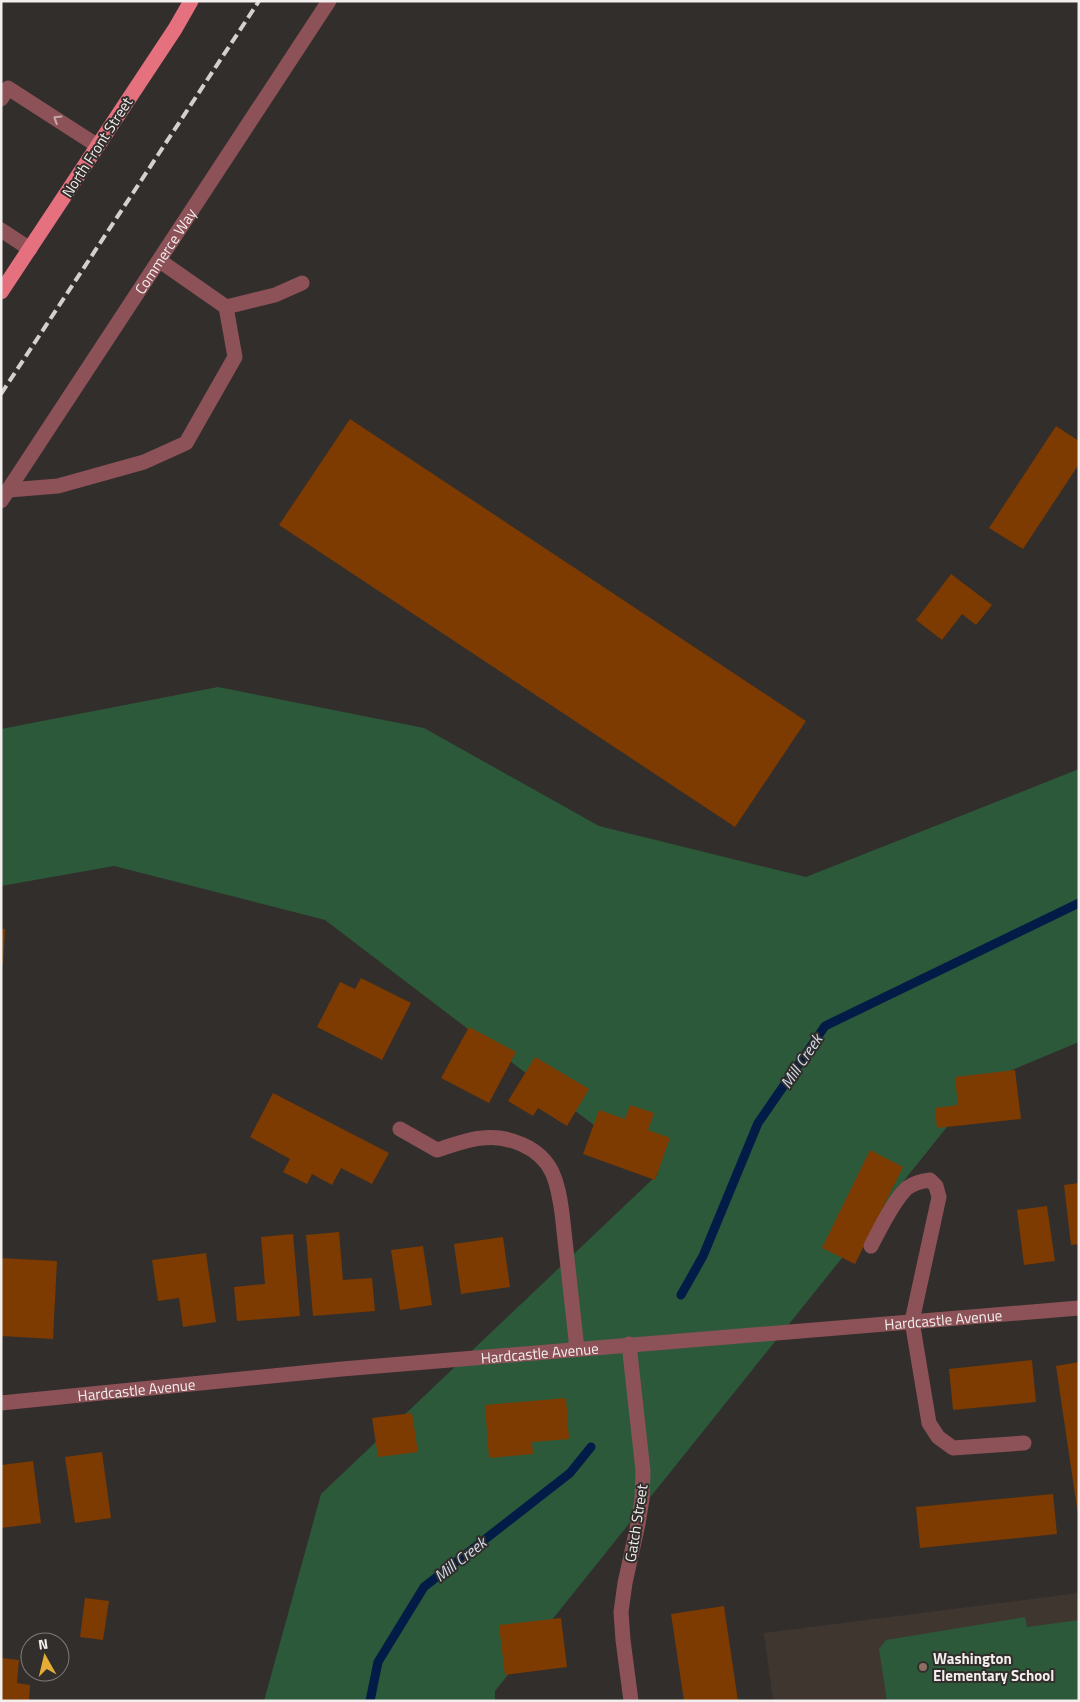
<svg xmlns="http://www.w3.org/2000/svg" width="1080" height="1702" viewBox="0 0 1080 1702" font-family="'Titillium Web',sans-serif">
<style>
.built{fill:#403630}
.green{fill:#2b593a}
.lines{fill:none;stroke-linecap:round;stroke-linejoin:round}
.stream{stroke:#021c47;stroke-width:9}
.building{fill:#7d3a01}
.minor{stroke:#8c5258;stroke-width:15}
.major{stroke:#e5717f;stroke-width:15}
.rail{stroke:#d3d0ce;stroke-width:4;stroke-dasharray:10 5;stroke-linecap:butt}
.oneway{stroke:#c4a8aa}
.education-dot{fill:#8d6e63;stroke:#322e2b;stroke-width:2}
.labels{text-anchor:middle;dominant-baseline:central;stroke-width:4;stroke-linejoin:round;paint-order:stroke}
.street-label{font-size:15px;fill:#f2efee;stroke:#322e2b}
.poi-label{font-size:15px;font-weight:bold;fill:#f2efee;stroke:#322e2b;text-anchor:start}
.water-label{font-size:16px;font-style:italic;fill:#d2def0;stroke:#322e2b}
</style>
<rect width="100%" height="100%" fill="#322e2b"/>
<path class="built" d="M1079 1593V1701H773L764 1633Z"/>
<path class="green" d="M218 687 424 728 599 826 806 877 1079 769V1042L983 1082 495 1691V1701H264L321 1494 658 1174 325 920 114 866 1 886V729Z
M1025 1617 1027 1627 1079 1620V1701H887L879 1649 886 1640Z"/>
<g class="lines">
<path class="stream" d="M681 1295 703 1256 758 1123 825 1026 1079 903
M370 1701 378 1662 424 1587 570 1473 591 1447"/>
</g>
<path class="building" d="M350 419 806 721 735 827 279 525Z
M1056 426 1079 441V464L1023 549 989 528Z
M951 574 992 605 976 625 962 614 942 640 916 620Z
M1 929H5L3 965H1Z
M361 978 411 1003 382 1060 317 1027 340 982 355 989Z
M469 1027 516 1052 489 1103 441 1078Z
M535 1057 589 1089 567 1126 538 1108 533 1116 508 1101Z
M1015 1070 1021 1119 937 1128 935 1108 958 1105 955 1077Z
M273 1093 389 1153 372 1184 341 1168 332 1185 312 1174 307 1184 283 1172 290 1159 250 1137Z
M630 1105 654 1113 648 1130 670 1138 655 1180 583 1154 599 1110 625 1119Z
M870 1150 903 1167 855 1264 822 1248Z
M1079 1183V1244L1071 1245 1064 1185Z
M1047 1206 1055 1261 1024 1265 1017 1210Z
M339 1232 343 1280 372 1278 375 1311 313 1316 306 1235Z
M293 1234 300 1316 237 1321 234 1287 265 1284 261 1237Z
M503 1237 510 1287 461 1294 454 1244Z
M423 1246 432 1305 400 1310 391 1250Z
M206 1253 216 1322 183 1327 179 1298 158 1301 152 1260Z
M1 1258 57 1261 53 1339 1 1336Z
M1032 1360 1036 1402 953 1410 949 1369Z
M1079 1362V1515H1078L1056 1366Z
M566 1398 569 1439 532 1442 533 1454 489 1458 485 1405Z
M412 1413 418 1452 378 1457 372 1418Z
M102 1452 111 1518 75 1523 65 1457Z
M33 1461 41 1523 1 1528V1465Z
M1053 1494 1057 1534 920 1548 916 1507Z
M85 1598 109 1601 103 1640 80 1637Z
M724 1606 738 1701H684L671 1614Z
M561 1618 567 1667 505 1675 499 1625Z
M1 1658 19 1660 17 1683 30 1685 29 1701H1Z"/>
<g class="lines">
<g class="minor">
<path d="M1 99 8 88 98 146"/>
<path d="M1 230 30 249"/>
<path d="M226 307 275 295 302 283"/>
<path d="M9 490 58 486 144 462 186 443 235 357 226 307 160 261"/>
<path id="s1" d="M1 501 329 1"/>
<path d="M400 1129 437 1150C451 1146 467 1139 482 1138 508 1135 540 1147 552 1172 558 1185 560 1199 562 1213L577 1349"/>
<path d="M871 1246C880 1229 893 1201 907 1188 914 1183 921 1181 930 1180L936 1186 939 1197 912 1321 929 1423 938 1437 953 1448 1024 1443"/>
<path d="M629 1344 643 1471 642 1499 638 1524 625 1583 621 1612 623 1640 631 1701"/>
<path id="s2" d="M1 1403 342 1369 1079 1308"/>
</g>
<path class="major" d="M1 292 175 29 191 1"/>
<path class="rail" d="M1 394 259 1"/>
</g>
<defs><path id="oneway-chevron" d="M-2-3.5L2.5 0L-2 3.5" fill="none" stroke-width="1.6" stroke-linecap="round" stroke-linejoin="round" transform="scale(1.25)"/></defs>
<use class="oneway" href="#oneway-chevron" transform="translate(57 119) rotate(-148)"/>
<circle class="education-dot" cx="923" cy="1667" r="5"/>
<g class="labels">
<g class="street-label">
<text transform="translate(97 147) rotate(-57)">North Front Street</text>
<text stroke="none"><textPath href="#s1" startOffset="299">Commerce Way</textPath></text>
<text stroke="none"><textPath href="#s2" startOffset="946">Hardcastle Avenue</textPath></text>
<text stroke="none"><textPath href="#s2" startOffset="541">Hardcastle Avenue</textPath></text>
<text stroke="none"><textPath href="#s2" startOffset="136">Hardcastle Avenue</textPath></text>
<text transform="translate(636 1523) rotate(-81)">Gatch Street</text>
</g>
<g class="poi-label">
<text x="933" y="1658">Washington<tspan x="933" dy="17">Elementary School</tspan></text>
</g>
<g class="water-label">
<text transform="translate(801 1061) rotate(-56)">Mill Creek</text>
<text transform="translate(460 1559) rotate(-38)">Mill Creek</text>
</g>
</g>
<rect width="1080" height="1702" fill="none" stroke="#f2efee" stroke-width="5"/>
<g transform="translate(45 1657) rotate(352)"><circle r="24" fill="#322e2b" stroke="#7f7b79"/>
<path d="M0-4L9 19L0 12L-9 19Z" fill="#e4ae35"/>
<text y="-8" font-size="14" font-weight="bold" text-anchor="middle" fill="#f2efee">N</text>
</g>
</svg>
